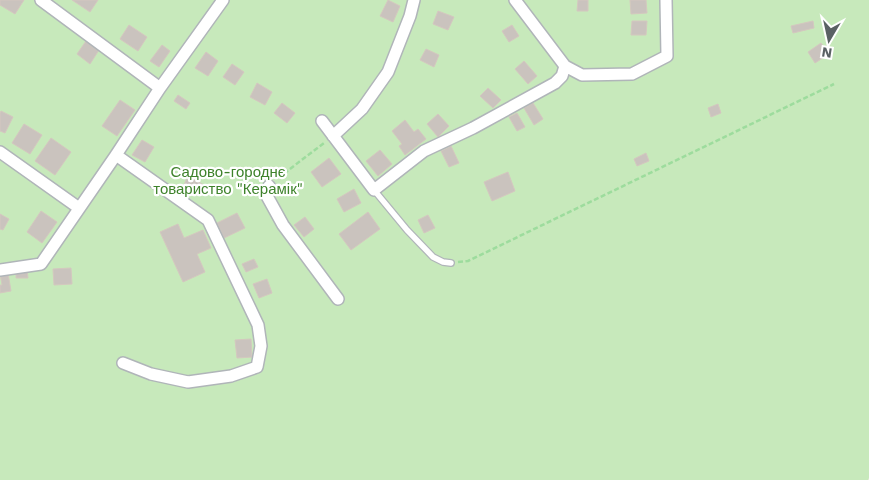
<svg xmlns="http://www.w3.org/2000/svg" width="869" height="480" viewBox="0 0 869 480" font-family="'Work Sans',sans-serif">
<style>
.green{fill:#c7e9bb}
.building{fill:#cac3be;stroke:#d4c8bf}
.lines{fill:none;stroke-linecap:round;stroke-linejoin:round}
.lane-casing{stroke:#b0b5b9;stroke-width:8}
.street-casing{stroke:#b0b5b9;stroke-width:14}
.path{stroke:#9ddc9d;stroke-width:2.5;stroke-dasharray:5 2.5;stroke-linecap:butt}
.lane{stroke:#fff;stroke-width:5.5}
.street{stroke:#fff;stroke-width:11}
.labels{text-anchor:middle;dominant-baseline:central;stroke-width:4.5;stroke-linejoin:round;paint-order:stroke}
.park-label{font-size:15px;fill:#3e822b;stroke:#fff}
</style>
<rect width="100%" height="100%" fill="#efe8e1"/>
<path class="green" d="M0 0H869V478L868 480H0Z"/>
<path class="building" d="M0 0H24L15 14 0 5Z
M72 0H98L90 12Z
M388 0 400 6 393 22 380 16Z
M578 0H588V11H577Z
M630 0H646L647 13 631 14Z
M438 11 454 17 448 30 433 24Z
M632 21H647L646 35H631Z
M813 21 814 28 793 33 791 26Z
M129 25 147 37 138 51 120 39Z
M512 25 519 36 509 42 502 31Z
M86 41 99 50 90 64 77 54Z
M821 43 829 54 815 63 808 52Z
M162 45 170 51 159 67 150 61Z
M426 49 439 55 434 67 420 60Z
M206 52 218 61 208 76 195 68Z
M524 61 537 76 528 84 515 69Z
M232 64 244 72 235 85 223 77Z
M257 83 272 92 265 105 250 97Z
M488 88 501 100 493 108 480 96Z
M178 95 190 103 186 109 174 101Z
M120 100 135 110 117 136 102 126Z
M282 103 295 113 287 123 274 113Z
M533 103 543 119 534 125 524 108Z
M718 104 721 113 711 117 708 108Z
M1 111 13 117 5 133 0 131V113Z
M517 113 525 127 517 131 509 117Z
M438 114 449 126 438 137 427 124Z
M405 120 414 132 418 129 426 139 405 155 399 146 402 144 392 131Z
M24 124 42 135 30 154 12 143Z
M51 138 71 152 55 175 35 161Z
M142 140 154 147 145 162 132 155Z
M451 146 459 163 449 167 441 151Z
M380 150 392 164 378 176 366 161Z
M646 153 649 161 637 166 634 159Z
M329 158 341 174 322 187 311 172Z
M508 172 515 191 492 201 484 182Z
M188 176 204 185 198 195 183 187Z
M354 189 361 203 344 212 337 199Z
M41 211 57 222 42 243 27 232Z
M368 212 380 229 351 250 339 234Z
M237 213 245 228 224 238 217 223Z
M0 214 9 219 3 230 0 229Z
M428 215 435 228 424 233 418 220Z
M305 217 314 229 304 237 294 225Z
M178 224 184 238 203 230 211 248 197 254 205 272 183 282 160 232Z
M254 259 258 267 246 272 242 264Z
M71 268 72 284 54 285 53 269Z
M27 270 28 278H16V271Z
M8 273 11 291 0 293V285H2L0 274Z
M267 279 272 293 259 298 253 284Z
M251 339 252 357 237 358 235 340Z"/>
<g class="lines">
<g class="lane-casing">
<path id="lane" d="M374 190 407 230 433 257 443 262 451 263"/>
</g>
<g class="street-casing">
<path id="street" d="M41 0 160 88
M565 66 582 75 632 74 667 56 666 0
M322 121 374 190 424 151 473 128 555 83 562 76 565 66 515 0
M333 136 362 109 388 72 410 16 414 0
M0 152 79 208
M116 155 208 220 258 325 261 346 257 367 231 376 188 382 151 374 123 363
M269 186 267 196 283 225 338 299
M0 270 41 264 116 155 160 88 223 0"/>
</g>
<path class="path" d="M278 178 324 143
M458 262 468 261 834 84"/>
<use href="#lane" class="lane"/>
<use href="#street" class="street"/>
</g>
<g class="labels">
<g class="park-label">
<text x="228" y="172">Садово-городнє<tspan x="228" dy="17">товариство "Керамік"</tspan></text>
</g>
</g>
<g transform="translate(829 40) rotate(189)" stroke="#ffffff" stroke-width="4" paint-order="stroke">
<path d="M0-4L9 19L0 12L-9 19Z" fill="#5a6164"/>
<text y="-8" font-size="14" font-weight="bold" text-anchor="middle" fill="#5a6164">N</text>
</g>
</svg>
